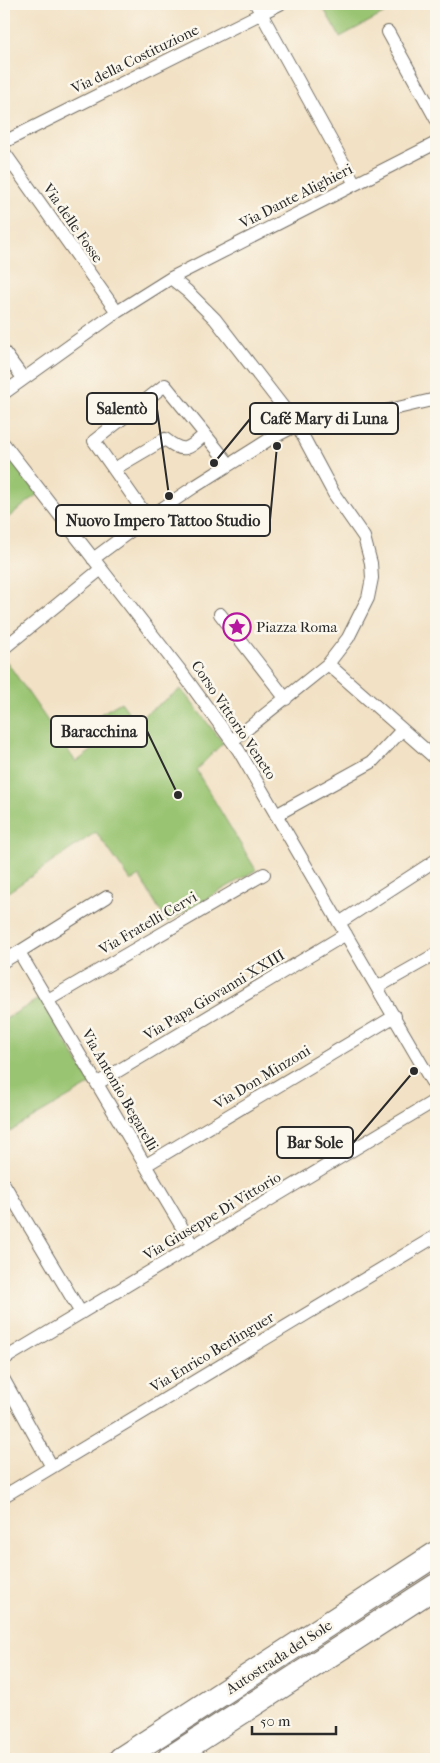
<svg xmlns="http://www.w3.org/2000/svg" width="440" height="1763" viewBox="0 0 440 1763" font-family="'IM FELL French Canon',serif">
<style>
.green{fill:#99c471;stroke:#62784e}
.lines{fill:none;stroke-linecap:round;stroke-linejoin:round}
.street-casing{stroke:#716b61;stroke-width:14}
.highway-casing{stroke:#716b61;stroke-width:26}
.street{stroke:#fff;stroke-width:12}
.highway{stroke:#fff;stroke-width:24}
.labels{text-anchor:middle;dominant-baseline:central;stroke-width:5;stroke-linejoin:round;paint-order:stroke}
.street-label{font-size:15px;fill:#2b2b2b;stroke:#fbf7ec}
.poi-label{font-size:15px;fill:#2b2b2b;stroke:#fbf7ec;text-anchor:start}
.leader{fill:none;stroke:#2b2b2b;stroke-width:2}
.callout-dot{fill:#2b2b2b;stroke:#fbf7ec;stroke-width:2}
.callout{fill:#fbf7ec;stroke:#2b2b2b;stroke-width:2}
.callout-label{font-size:16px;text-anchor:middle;font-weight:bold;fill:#2b2b2b}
</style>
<rect width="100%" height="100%" fill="#fbf7ec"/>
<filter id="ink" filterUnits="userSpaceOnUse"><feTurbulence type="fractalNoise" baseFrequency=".02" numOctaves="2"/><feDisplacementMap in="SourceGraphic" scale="10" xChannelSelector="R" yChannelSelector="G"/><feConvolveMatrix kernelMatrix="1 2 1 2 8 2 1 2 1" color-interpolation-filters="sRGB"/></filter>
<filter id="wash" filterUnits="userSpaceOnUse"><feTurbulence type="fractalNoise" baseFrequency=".0096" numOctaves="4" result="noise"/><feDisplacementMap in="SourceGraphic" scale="20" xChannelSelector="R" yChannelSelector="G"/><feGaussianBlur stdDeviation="1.12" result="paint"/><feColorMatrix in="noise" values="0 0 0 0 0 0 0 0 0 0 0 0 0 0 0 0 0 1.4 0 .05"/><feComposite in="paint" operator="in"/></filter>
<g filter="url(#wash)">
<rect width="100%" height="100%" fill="#f2e1c4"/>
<path class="green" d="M321 4H402L340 37Z
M4 449 38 494 4 521Z
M7 662 76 762 98 746 85 723 121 702 135 721 181 689 223 743 196 770 256 870 167 922 139 876 131 881 96 832 4 895V664Z
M40 998 91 1084 4 1135V1020Z"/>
</g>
<g filter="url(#ink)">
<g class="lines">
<g class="street-casing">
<path id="street" d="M256 4 355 184
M388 32 436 119
M4 142 280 4
M4 152 117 312
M171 278 436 143
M4 352 23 378
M4 393 117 312 171 278 187 291 215 319 297 425 334 494 364 537 371 563 372 578 368 598 348 638 328 664 232 741
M4 444 180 670 239 751 436 1089
M114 469 165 439C184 454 188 450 205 434
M148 518 94 441 165 385 229 464
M93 559 148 518 194 487 270 439 297 425 372 414 436 399
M220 614 286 699
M4 648 101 569
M328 664 436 759
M276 815 372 762 402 730
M339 923 436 860
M19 952 107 897
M4 961 19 952 193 1246
M378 987 436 954
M48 1000 264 874
M98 1083 346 934
M146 1165 395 1016
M4 1184 81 1313
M4 1359 436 1100
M4 1380 52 1467
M4 1496 436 1236"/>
</g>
<g class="highway-casing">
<path id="highway" d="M121 1759 436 1554
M169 1759 436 1586"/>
</g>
<use href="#street" class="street"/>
<use href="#highway" class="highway"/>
</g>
</g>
<defs>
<g id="sight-ring" transform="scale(1.4375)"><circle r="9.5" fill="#fbf7ec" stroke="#b5179e" stroke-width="1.5"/><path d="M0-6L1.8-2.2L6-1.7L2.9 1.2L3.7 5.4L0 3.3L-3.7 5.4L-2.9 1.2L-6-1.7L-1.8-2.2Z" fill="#b5179e"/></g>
</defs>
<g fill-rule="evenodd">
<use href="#sight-ring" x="237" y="627"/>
</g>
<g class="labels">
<g class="street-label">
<text transform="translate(135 59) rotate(-26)">Via della Costituzione</text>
<text transform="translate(296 196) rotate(-27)">Via Dante Alighieri</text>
<text transform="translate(73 223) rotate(55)">Via delle Fosse</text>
<text transform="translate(234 720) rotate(56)">Corso Vittorio Veneto</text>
<text transform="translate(148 923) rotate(-30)">Via Fratelli Cervi</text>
<text transform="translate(214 995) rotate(-31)">Via Papa Giovanni XXIII</text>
<text transform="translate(262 1077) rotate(-31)">Via Don Minzoni</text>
<text transform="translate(120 1090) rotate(60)">Via Antonio Begarelli</text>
<text transform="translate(212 1216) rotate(-31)">Via Giuseppe Di Vittorio</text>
<text transform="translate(212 1352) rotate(-31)">Via Enrico Berlinguer</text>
<text transform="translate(279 1657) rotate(-33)">Autostrada del Sole</text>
</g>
<g class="poi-label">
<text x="256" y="627">Piazza Roma</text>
</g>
</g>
<path class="leader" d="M169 496L157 409M214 463L250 419M277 446L270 520M178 795L147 731M414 1071L353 1143"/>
<g class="callout-dot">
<circle cx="169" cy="496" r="5"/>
<circle cx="214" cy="463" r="5"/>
<circle cx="277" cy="446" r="5"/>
<circle cx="178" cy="795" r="5"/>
<circle cx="414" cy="1071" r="5"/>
</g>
<g class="callout">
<rect x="87" y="393" width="70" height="31" rx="5"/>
<rect x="250" y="403" width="148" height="31" rx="5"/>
<rect x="56" y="505" width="214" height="31" rx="5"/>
<rect x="51" y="716" width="96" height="31" rx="5"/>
<rect x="277" y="1127" width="76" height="31" rx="5"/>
</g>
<g class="callout-label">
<text x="122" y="414">Salentò</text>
<text x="324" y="424">Café Mary di Luna</text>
<text x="163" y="526">Nuovo Impero Tattoo Studio</text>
<text x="99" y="737">Baracchina</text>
<text x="315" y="1148">Bar Sole</text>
</g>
<rect width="440" height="1763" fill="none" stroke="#fbf7ec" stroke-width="20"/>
<path d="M252 1726v8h84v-8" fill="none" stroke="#2b2b2b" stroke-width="2.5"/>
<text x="260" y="1726" font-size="15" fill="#2b2b2b" stroke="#fbf7ec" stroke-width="4" paint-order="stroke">50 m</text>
</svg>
